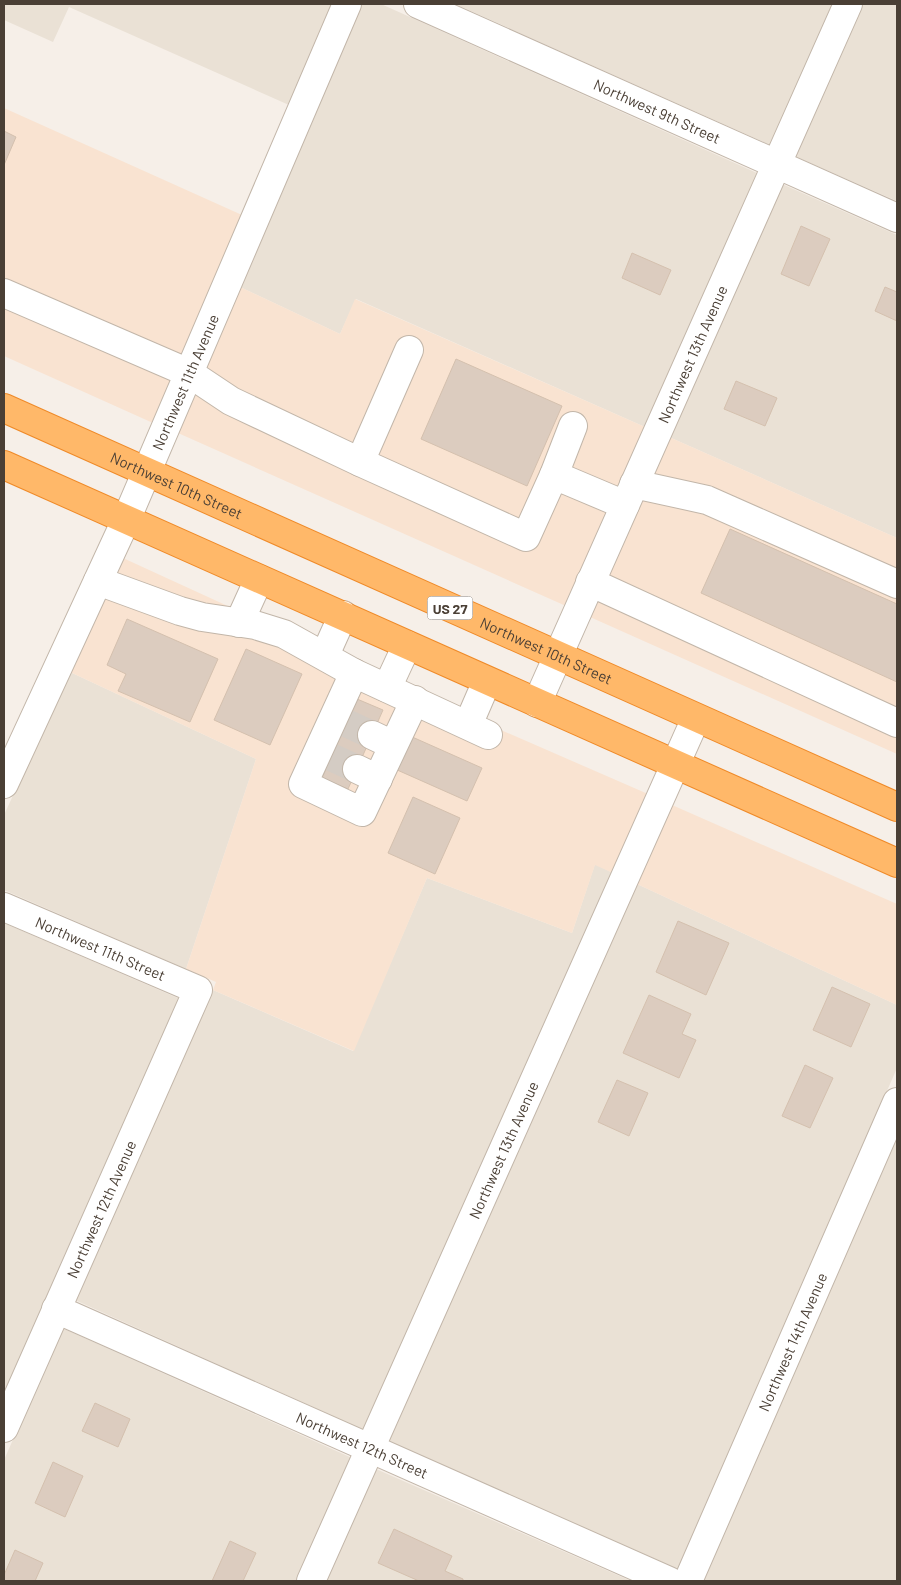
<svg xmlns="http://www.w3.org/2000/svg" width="901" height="1585" viewBox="0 0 901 1585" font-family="Barlow,sans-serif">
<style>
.residential{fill:#eae1d5}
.commercial{fill:#f9e3d1}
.building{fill:#dcccbf;stroke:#d4c0ae}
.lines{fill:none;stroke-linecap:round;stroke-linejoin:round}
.minor-tunnel{stroke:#d4ccc4;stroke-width:28;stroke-dasharray:28 14;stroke-linecap:butt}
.minor-casing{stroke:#c2b6a9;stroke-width:30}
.highway-casing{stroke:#ef8a28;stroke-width:30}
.minor{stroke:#fff;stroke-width:28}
.highway{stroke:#ffb869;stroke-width:28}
.labels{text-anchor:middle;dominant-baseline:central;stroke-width:4;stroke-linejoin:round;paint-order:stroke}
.shield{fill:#fff;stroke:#807972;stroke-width:1}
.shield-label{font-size:14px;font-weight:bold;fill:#4a3f35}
.street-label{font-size:15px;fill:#4a3f35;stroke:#fff}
</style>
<rect width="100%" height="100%" fill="#f6efe8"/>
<path class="residential" d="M4 4H332L289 105 69 7 53 42 4 20Z
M361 4H381L757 173 645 427 356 299 340 334 240 287Z
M455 4H833L770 145Z
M862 4H897V201L794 156Z
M782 184 897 235V538L669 437Z
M70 672 256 759 186 969 4 890V815Z
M595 864 613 873 364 1430 75 1300 213 990 353 1051 427 878 572 933Z
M637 884 897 1005V1068L678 1569 388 1441Z
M4 923 180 999 4 1396Z
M897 1135V1581H706L703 1580Z
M62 1328 352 1458 297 1581H4V1460Z
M376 1469 631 1581H326Z"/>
<path class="commercial" d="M4 108 242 215 153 423 4 356Z
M240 287 340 334 355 299 645 427 566 606 178 433Z
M669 437 897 538V754L590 617Z
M123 558 455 710 648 794 613 873 595 865 572 933 427 878 354 1051 213 990 216 982 186 969 256 759 70 672Z
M672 805 897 904V1005L637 884Z"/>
<path class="building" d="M4 131 16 137 4 165Z
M801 226 830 239 809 286 781 274Z
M632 253 671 270 660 295 622 278Z
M885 287 897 292V321L875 311Z
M456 359 562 406 527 486 421 439Z
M736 381 777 398 765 426 724 409Z
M730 529 897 604V682L701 593Z
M127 619 218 659 190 722 118 691 126 674 107 665Z
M246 649 302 674 270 745 214 720Z
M357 699 383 710 348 789 322 778Z
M410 736 482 768 467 801 395 769Z
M413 797 460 818 435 874 388 853Z
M678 921 729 943 706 995 656 972Z
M832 987 870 1004 851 1047 813 1030Z
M649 995 691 1014 682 1034 696 1040 679 1078 623 1053Z
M805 1065 833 1078 810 1128 782 1116Z
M617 1080 648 1093 629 1136 598 1122Z
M95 1403 130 1419 118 1447 82 1431Z
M53 1462 83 1476 65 1517 35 1503Z
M394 1529 452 1556 445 1571 463 1579V1581H419L378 1563Z
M230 1541 256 1553 243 1581H212Z
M15 1550 43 1563 35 1581H4V1575Z"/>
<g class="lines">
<path class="minor-tunnel" d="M346 723 372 735
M331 757 357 769"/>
<g class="minor-casing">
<g id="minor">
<path id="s1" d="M418 4 897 218"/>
<path d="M4 293 189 373 231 401 360 462 526 537 554 475 625 505"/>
<path d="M360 462 409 350"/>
<path d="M554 475 573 426"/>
<path d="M634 484 707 500 897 584"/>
<path d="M98 581 180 611 202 617 255 625 284 634 354 673 488 735"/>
<path d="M590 582 897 723"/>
<path d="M239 623 259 579"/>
<path d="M325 655 343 615"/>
<path d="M354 673 303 784 362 812 415 700"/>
<path d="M387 688 407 645"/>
<path id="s2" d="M537 703 848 4"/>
<path d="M468 725 487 681"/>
<path d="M372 735 393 745"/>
<path d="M357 769 378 779"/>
<path id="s3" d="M4 784 126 520 347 4"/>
<path id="s4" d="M4 907 198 990 4 1428"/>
<path id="s5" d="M56 1309 669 1581"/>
<path id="s6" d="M311 1581 696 718"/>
<path id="s7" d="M688 1581 897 1102"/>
</g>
</g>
<g class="highway-casing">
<g id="highway">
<path id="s8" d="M4 408 897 807"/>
<path d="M4 465 897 863"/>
</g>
</g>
<use href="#minor" class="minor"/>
<use href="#highway" class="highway"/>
</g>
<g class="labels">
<rect class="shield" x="427.5" y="596.5" width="45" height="23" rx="4"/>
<g class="shield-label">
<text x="450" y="608">US 27</text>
</g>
<g class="street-label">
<text stroke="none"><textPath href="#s1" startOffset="262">Northwest 9th Street</textPath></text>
<text stroke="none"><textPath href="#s2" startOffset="382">Northwest 13th Avenue</textPath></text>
<text stroke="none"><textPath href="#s3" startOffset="441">Northwest 11th Avenue</textPath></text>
<text stroke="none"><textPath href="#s8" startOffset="189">Northwest 10th Street</textPath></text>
<text stroke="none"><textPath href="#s8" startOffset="594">Northwest 10th Street</textPath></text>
<text stroke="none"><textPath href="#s4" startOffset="105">Northwest 11th Street</textPath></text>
<text stroke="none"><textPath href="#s6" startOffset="472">Northwest 13th Avenue</textPath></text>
<text transform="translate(101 1209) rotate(-66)">Northwest 12th Avenue</text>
<text stroke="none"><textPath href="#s7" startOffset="261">Northwest 14th Avenue</textPath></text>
<text stroke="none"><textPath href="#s5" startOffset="335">Northwest 12th Street</textPath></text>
</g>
</g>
<rect width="901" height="1585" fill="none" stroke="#4a3f35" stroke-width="10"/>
</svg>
